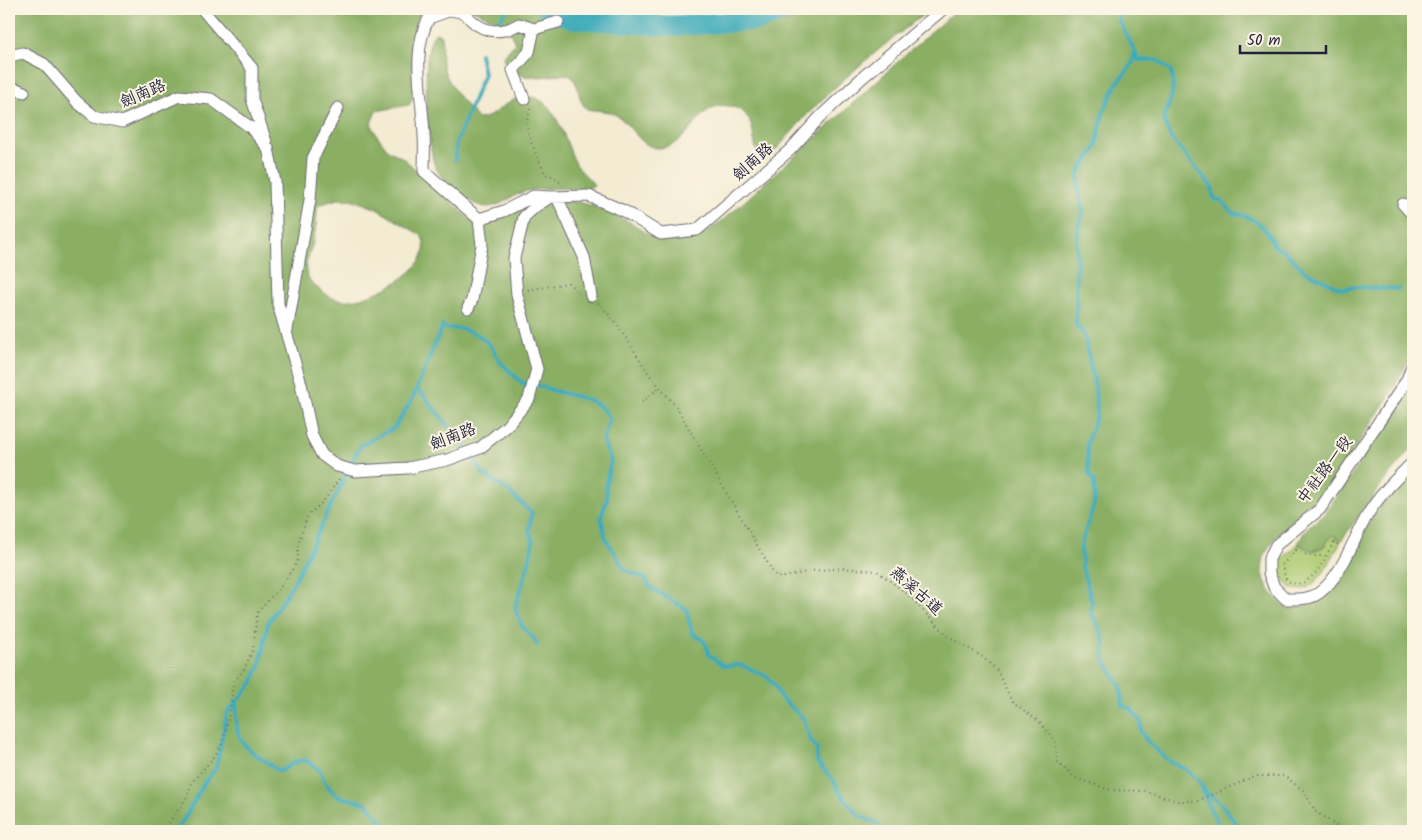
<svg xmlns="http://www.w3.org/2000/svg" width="1422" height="840" viewBox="0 0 1422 840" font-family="Kalam,'LXGW WenKai TC',sans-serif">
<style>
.green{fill:#adcb72;stroke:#687656}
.forest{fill:#8aaf64;stroke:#566850;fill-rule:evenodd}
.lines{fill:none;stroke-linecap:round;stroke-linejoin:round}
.stream{stroke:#3caaba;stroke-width:4}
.river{stroke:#3caaba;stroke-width:21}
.minor-casing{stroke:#6b6870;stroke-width:13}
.path{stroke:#6b6870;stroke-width:2;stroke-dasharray:1 4;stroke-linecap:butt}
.minor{stroke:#fff;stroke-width:11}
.labels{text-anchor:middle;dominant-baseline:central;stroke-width:4;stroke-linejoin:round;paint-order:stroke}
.street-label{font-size:16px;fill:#22223b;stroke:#fcf5e5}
</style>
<rect width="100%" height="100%" fill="#fcf5e5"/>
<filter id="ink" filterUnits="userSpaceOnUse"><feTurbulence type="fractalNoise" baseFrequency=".02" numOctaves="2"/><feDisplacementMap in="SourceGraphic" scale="10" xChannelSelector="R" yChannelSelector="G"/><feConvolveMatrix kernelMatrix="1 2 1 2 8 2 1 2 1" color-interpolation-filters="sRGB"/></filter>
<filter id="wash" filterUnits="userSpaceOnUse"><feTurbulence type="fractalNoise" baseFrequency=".0096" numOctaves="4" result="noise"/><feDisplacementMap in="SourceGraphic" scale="20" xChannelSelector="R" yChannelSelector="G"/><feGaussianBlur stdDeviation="1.12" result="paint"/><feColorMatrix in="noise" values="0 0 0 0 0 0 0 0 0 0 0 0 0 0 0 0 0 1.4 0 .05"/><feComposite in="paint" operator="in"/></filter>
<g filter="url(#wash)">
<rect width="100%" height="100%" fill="#f3ebd2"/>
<path class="green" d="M1333 534 1341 541C1334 553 1327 570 1317 580 1297 601 1281 585 1278 563L1298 544 1313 551 1323 547Z"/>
<path class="forest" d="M9 9H421C413 28 413 54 412 75 412 86 416 95 409 105L376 111 371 123 376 134 388 150 403 158 472 221C498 226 502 215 525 208 540 203 561 200 577 202 596 205 616 215 633 224 644 230 653 241 666 241 677 242 694 240 703 234 730 217 754 192 778 171 839 118 896 61 958 9H1413V346C1406 372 1389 396 1374 419 1355 448 1336 477 1315 504 1299 524 1267 535 1263 562 1260 581 1274 600 1290 609 1341 600 1342 563 1367 526 1381 505 1396 487 1413 469V831H9ZM338 199 353 200 375 208 421 235C441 268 366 304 340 300 332 299 326 294 320 290 314 286 307 279 306 272 304 263 311 250 313 242 316 230 317 219 317 207L321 204Z
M470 9H532L570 23 609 29 665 33 759 27 803 18 825 9H931C887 42 843 77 805 117 793 130 782 144 769 157L761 160C749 143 759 117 736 108 696 93 694 149 657 148 640 147 630 123 616 115 608 110 596 111 587 109 575 99 583 85 568 74 546 76 512 85 503 57L515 43C510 23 487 16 470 9Z
M436 33 441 35C443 46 440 57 443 67 450 88 464 104 479 119 495 118 502 103 516 99 554 85 563 139 576 164 580 172 589 177 594 185L589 188 581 189C563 189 545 187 527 191 511 194 496 213 478 205 462 198 439 180 434 163 428 144 419 43 436 33Z
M1413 369V446L1384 481 1341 541 1333 535 1323 547 1312 551 1298 544 1306 529 1323 515 1355 471Z"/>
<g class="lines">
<path class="stream" d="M1124 9 1118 19 1134 50 1133 63 1116 85 1103 113 1096 148 1079 172V192L1083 214 1079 224 1077 240 1076 325 1084 334 1095 387 1097 414 1087 443 1089 475 1094 481 1095 501 1081 545 1082 567 1092 602 1091 615 1096 620 1105 643C1098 660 1114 671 1120 686 1122 692 1122 700 1123 706L1131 709 1141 722V732L1148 742 1170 762 1184 768 1197 779 1206 792 1222 805 1242 831
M495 27 507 9
M1135 51 1138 60H1157L1170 70C1177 84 1170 105 1163 118L1170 137 1212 187 1214 199 1222 201 1233 213C1247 215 1263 223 1270 237 1272 241 1272 244 1275 247L1283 250 1305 271 1342 289 1354 287 1399 289
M455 160 456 143 484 74 480 54
M443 328 463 329 480 336 490 345 501 363 522 383C534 384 541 386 552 390 574 398 596 395 610 418L603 441 611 461 606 483 607 499 601 517 606 539 625 570 645 578 650 587 686 609 693 635C704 637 707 645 709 655L724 666 741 665 766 676 775 686 780 697 804 719 810 739 817 749V762L835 782 838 790 858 815 879 824
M417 388 466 447 482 473 508 491 532 513 529 530 533 541 529 563 515 608 522 626 535 640 537 645
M237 704C233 748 247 746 277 770L281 771 295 762 305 760 319 769 325 783 337 796 366 803 391 831
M1202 789C1207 805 1215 817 1222 831
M175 831 185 818 204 783 216 768 227 713 251 685 260 666 268 623 294 582 360 446 394 428 412 400 443 325"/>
<path class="river" d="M548 9 572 18 670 26 759 20 789 9"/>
</g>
</g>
<g filter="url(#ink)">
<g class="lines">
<g class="minor-casing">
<path id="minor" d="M202 9 252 68V99L266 142
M534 29 558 22
M9 56 23 53 44 64 77 102 94 116 122 122 179 96 211 99 250 127 268 148 275 182 278 304 301 384 312 436 322 455 337 466 355 471 408 468 447 460 480 448 507 426 529 399 537 369 517 295 514 258 524 217 536 206 550 197 589 196 624 211 661 234 697 230 790 150 821 116 863 77 943 9
M9 86 24 92
M524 99 513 70 529 52 534 29 519 24C499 36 479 32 465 13L451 10 429 18C410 52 423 99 424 136 425 147 424 159 424 171L479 219 504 211 534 196 550 197
M557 197 584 257 591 296
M1403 204 1413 215
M468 308 472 300 482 245 479 219
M287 330 310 200 313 158 338 108
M1413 363 1407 380 1320 509 1276 545 1269 559V573L1274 587 1286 599C1297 599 1309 600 1319 593 1343 575 1353 539 1368 514 1380 494 1397 478 1413 462"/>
</g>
<path class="path" d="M530 109C530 113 527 117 527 121 525 134 540 161 545 174L554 177 563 185
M528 290 568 283 579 293
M598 303 615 321 651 377 675 405 774 574 781 578 810 571 843 568 877 571 907 594 948 636 981 656 996 669 1012 701 1039 722 1055 740 1058 763 1073 777 1110 790 1145 791 1178 801H1197L1255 776H1284L1303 790 1316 812 1344 831
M642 402 660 387
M1292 546 1296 550 1282 565 1286 580C1310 595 1324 559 1334 542L1340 546
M1296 550 1309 556H1325
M9 678V680
M163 831 186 799 192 782 214 757 222 744 230 712 233 683 243 671 253 650 257 613 282 585 296 564 298 558V544L308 515 323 502 339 479"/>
<use href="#minor" class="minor"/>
</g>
</g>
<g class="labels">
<g class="street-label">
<text transform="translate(143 94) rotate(-23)">劍南路</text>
<text transform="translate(753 162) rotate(-42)">劍南路</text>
<text transform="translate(453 437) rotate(-21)">劍南路</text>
<text transform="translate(1325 470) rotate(-53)">中社路一段</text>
<text transform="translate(916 591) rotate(42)">燕溪古道</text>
</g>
</g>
<rect width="1422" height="840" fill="none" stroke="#fcf5e5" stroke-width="30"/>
<path d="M1240 45v8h86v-8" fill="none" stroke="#22223b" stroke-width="2.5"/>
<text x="1247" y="45" font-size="15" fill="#22223b" stroke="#fcf5e5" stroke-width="4" paint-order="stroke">50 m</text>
</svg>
